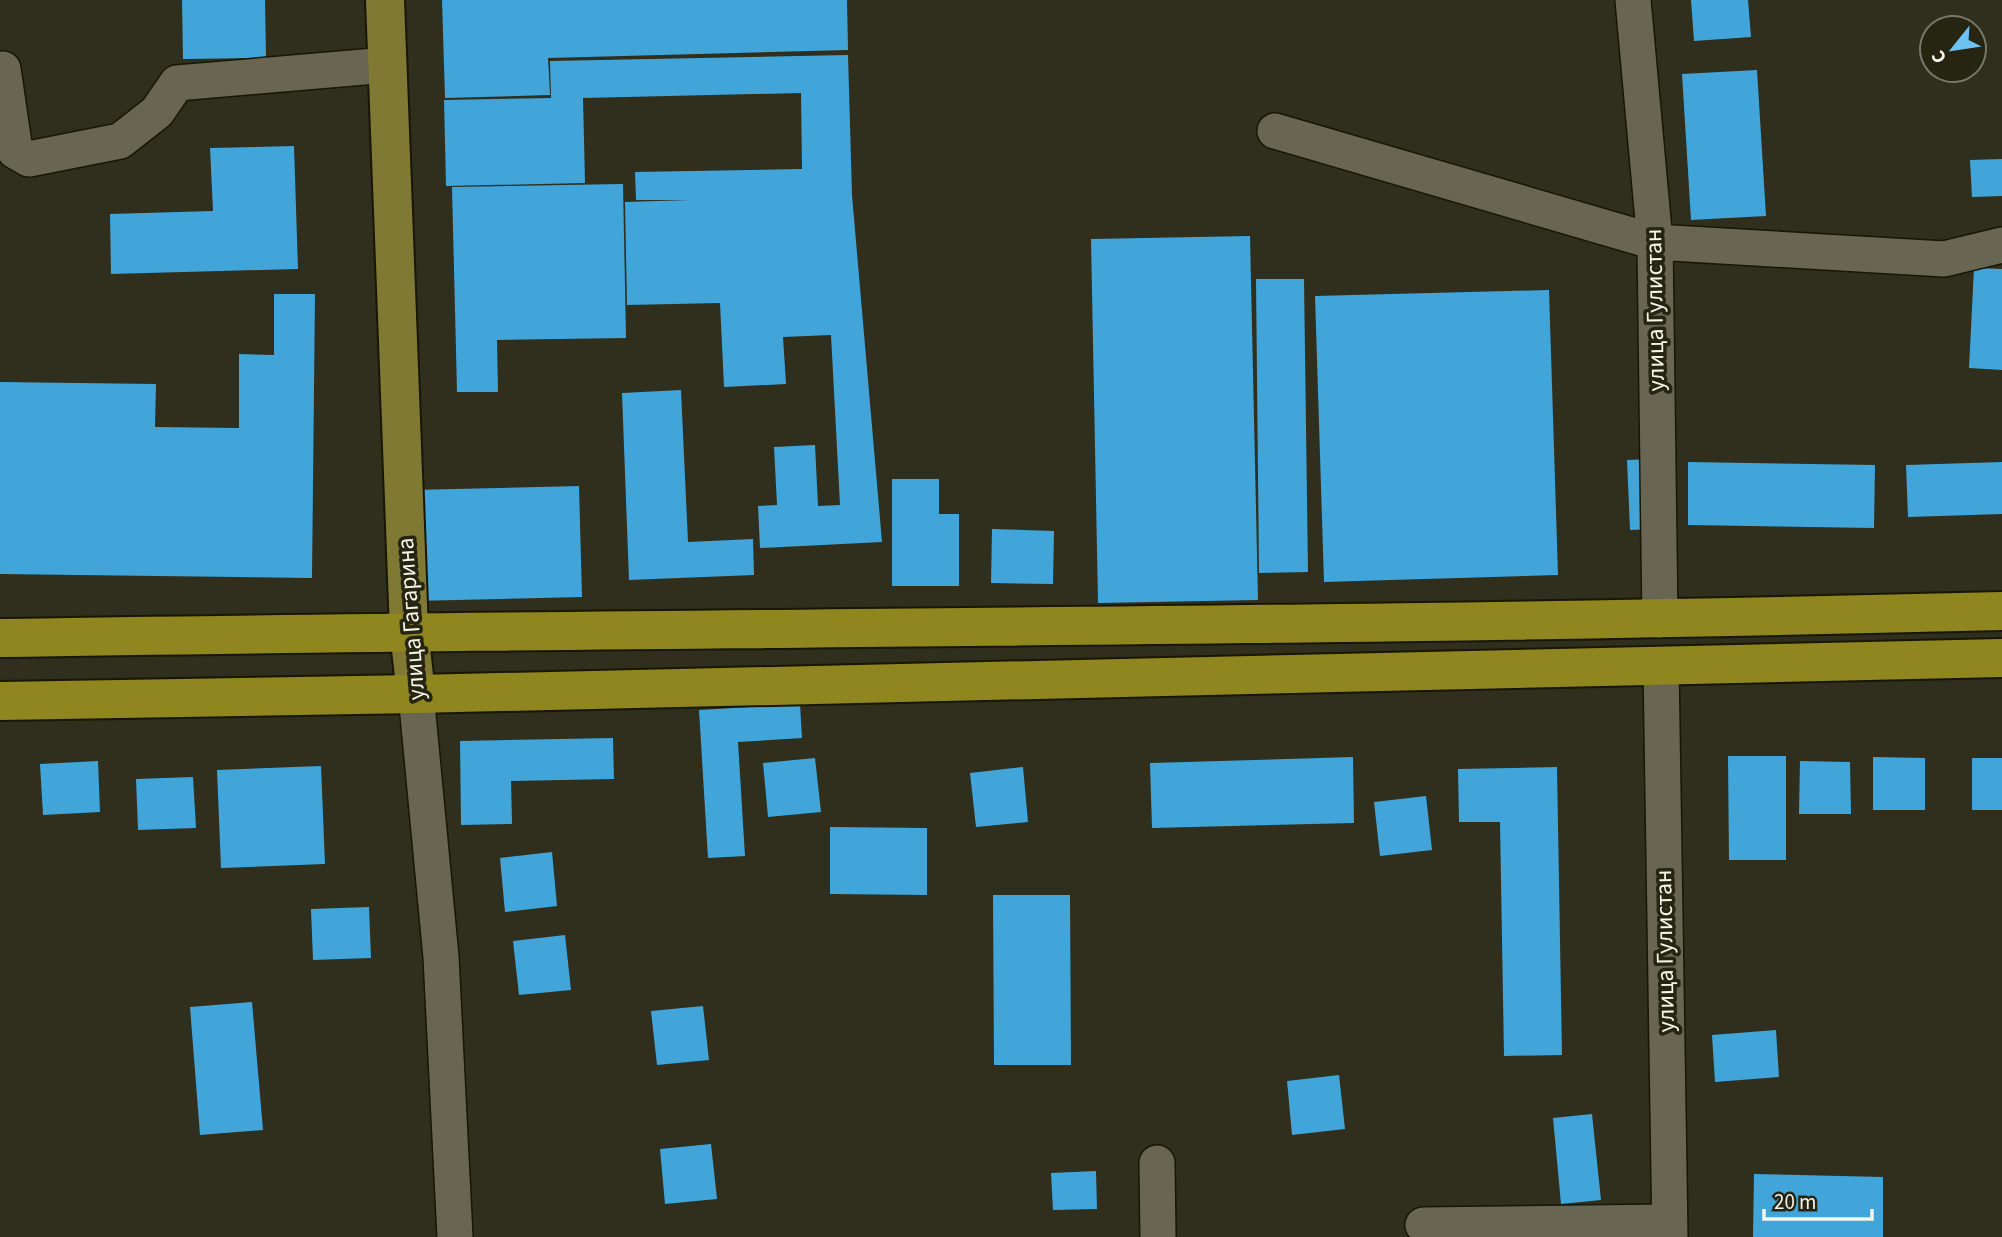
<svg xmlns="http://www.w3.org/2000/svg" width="2002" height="1237" viewBox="0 0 2002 1237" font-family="'Source Sans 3',sans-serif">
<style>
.building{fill:#41a5da}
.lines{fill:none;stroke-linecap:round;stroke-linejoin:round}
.minor-casing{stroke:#181605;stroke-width:38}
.major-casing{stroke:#181605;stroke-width:42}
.highway-casing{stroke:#181605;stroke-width:42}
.minor{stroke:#686652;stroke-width:35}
.major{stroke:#807934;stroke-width:38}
.highway{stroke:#908620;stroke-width:38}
.labels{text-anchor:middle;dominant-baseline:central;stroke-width:7;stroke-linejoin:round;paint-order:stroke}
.street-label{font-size:24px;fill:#f6f5e9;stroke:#262512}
</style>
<rect width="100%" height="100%" fill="#302e1c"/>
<path class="building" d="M182 0H265L266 58 183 59Z
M442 0H847L848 50 548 58 550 95 445 98Z
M1691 0H1748L1751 37 1694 41Z
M848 55 852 195 882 542 760 548 758 506 777 505 774 447 815 445 818 506 840 505 831 335 783 337 786 384 724 387 720 303 627 305 625 202 690 200H636L635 172 802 169 801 93 583 98 585 183 446 186 444 100 551 98 550 61Z
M1757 70 1766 216 1691 220 1682 74Z
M294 146 298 269 111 274 110 214 213 211 210 148Z
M2002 159V196L1972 197 1970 160Z
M623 184 626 338 497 340 498 392H457L452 187Z
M1250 236 1258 600 1098 603 1091 239Z
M1974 268 2002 269V370L1969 368Z
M1256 279H1304L1308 572 1259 573Z
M1549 290 1558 575 1324 582 1315 296Z
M274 294H315L312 578 0 574V382L156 384 155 427 239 428V354L274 355Z
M681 390 688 542 753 539 754 575 629 580 622 393Z
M1653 459 1656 529 1630 530 1627 460Z
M1688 462 1875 465 1874 528 1688 525Z
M2002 462V514L1908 517 1906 465Z
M892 479H939V514H959V586H892Z
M579 486 582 597 414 601 411 490Z
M992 529 1054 531 1053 584 991 583Z
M800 704 802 738 738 742 745 856 708 858 699 710Z
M613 738 614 779 511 781 512 824 461 825 460 741Z
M1728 756H1786V860H1729Z
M1353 757 1354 823 1152 828 1150 763Z
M1873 757 1925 758V810H1873Z
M815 758 821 812 768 817 763 763Z
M1972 758H2002V810H1972Z
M98 761 100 812 43 815 40 764Z
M1800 761 1850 762 1851 814H1799Z
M321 766 325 864 221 868 217 770Z
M1023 767 1028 822 976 827 970 773Z
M1557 767 1562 1055 1504 1056 1500 822H1459L1458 769Z
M193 777 196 828 138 830 136 779Z
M1426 796 1432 850 1380 856 1374 802Z
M830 827 927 828V895L830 894Z
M552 852 557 906 505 912 500 858Z
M993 895H1070L1071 1065H994Z
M369 907 371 958 313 960 311 909Z
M565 935 571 990 519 995 513 941Z
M252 1002 263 1130 200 1135 190 1007Z
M703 1006 709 1060 657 1065 651 1011Z
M1776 1030 1779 1077 1715 1082 1712 1035Z
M1339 1075 1345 1129 1292 1135 1287 1081Z
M1592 1114 1601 1200 1561 1204 1553 1118Z
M711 1144 717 1199 665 1204 660 1149Z
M1096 1171 1097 1209 1053 1210 1051 1173Z
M1754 1174 1883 1177V1237H1753Z"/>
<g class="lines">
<g class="minor-casing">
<path id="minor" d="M1633 0 1655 242 1660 620
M3 69 15 151 29 159 120 141 157 112 177 83 387 65
M1275 131 1655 242 1944 259 2002 245
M1661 665 1670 1237
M416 694 441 957 455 1237
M1157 1163 1158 1237
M1423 1225 1669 1222"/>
</g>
<g class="major-casing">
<path id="major" d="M385 0 409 631 416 694"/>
</g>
<g class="highway-casing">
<path id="highway" d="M0 638C667 627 1335 628 2002 611
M0 701 416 694 2002 658"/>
</g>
<use href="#minor" class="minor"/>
<use href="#major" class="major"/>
<use href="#highway" class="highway"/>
</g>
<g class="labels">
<g class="street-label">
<text transform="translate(1655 310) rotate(-91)">улица Гулистан</text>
<text transform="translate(411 619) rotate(-94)">улица Гагарина</text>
<text transform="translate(1665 951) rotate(-91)">улица Гулистан</text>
</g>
</g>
<g transform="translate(1953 49) rotate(240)"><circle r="33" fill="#262512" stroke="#797868" stroke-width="2"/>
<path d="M0-5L12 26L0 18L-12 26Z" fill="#6ec2f3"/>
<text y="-10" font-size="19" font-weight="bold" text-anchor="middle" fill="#f6f5e9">С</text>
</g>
<path d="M1764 1209v10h108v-10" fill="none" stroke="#f6f5e9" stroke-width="3.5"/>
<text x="1774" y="1209" font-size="21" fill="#f6f5e9" stroke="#262512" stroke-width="5" paint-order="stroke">20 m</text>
</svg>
